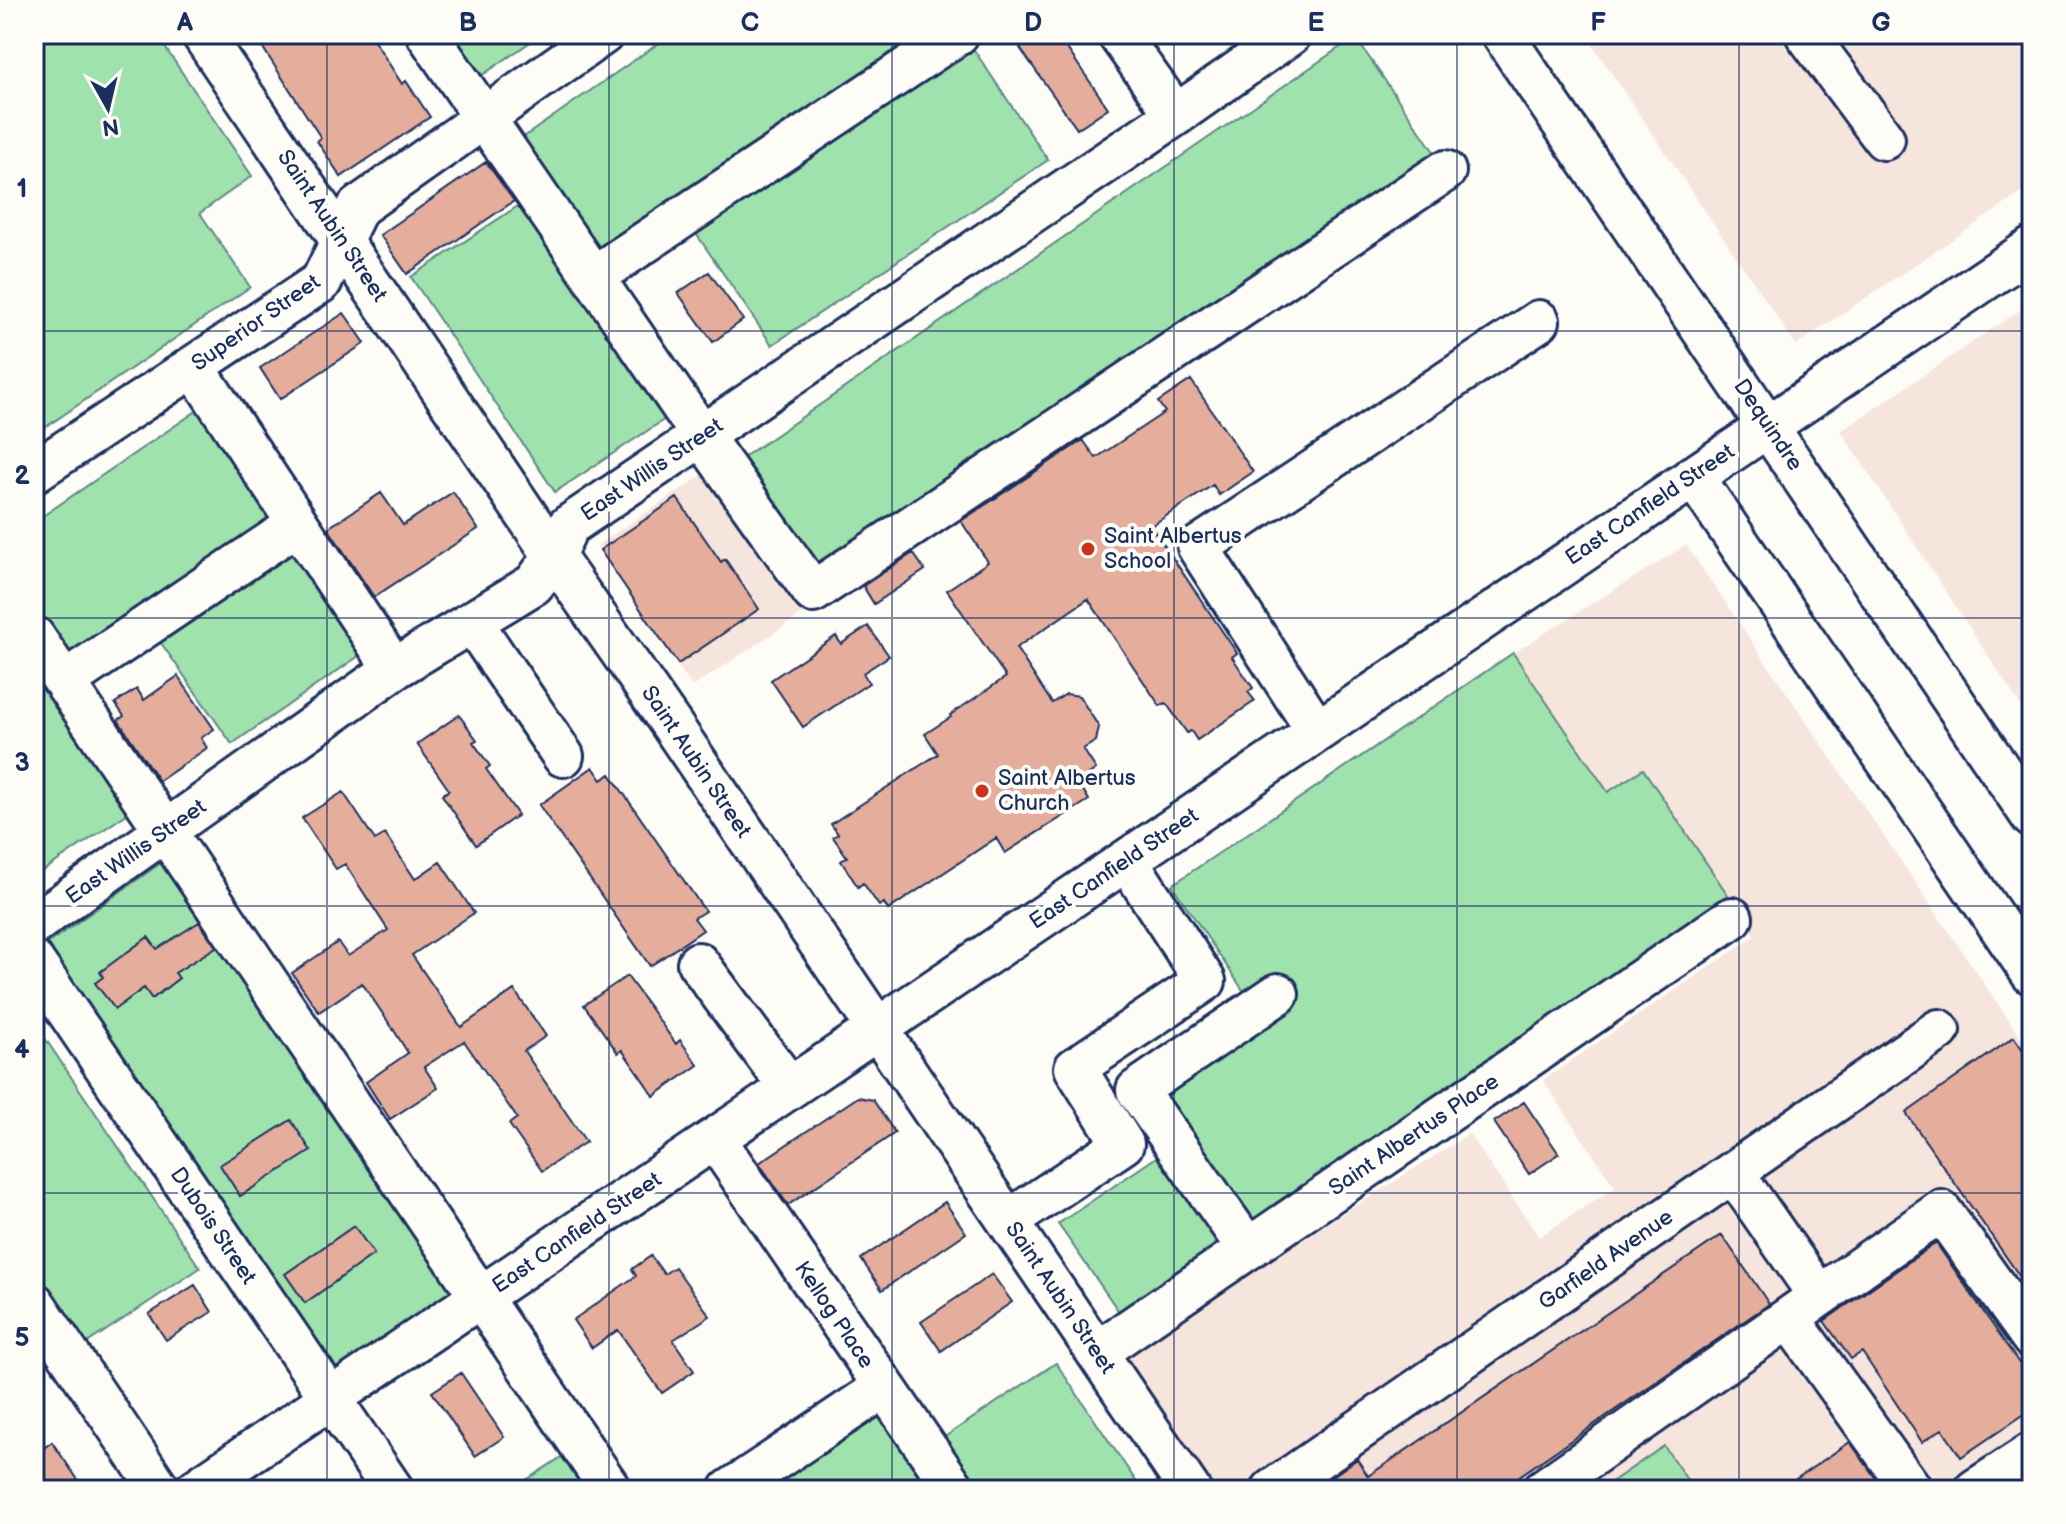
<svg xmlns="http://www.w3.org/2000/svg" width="2066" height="1524" viewBox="0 0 2066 1524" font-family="'Balsamiq Sans',sans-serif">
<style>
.built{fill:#f6e5dc}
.green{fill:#a0e2ad;stroke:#5e8886;stroke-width:2}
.building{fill:#e5ae9c;stroke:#1b2f5e;stroke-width:2}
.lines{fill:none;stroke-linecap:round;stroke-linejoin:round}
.minor-casing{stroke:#1b2f5e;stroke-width:46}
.minor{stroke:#fdfcf7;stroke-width:40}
.grid{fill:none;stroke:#1b2f5e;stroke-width:2;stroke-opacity:0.55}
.poi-dot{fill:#c8321e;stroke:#fdfcf7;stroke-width:3}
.labels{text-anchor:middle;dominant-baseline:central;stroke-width:8;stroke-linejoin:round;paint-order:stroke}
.street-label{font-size:22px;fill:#1b2f5e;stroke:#fdfcf7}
.poi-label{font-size:22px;fill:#1b2f5e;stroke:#fdfcf7;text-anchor:start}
.neatline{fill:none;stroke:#1b2f5e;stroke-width:3}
.grid-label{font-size:26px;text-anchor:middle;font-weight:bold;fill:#1b2f5e}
</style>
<rect width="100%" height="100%" fill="#fdfcf7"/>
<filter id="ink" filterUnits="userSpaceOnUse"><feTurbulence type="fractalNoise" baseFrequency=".0125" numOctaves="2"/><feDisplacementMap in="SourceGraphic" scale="16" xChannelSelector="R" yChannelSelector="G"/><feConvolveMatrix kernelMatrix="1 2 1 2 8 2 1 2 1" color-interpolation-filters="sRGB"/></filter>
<g filter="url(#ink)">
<path class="built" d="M1585 34H2032V186L1796 345Z
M2032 302V723L1841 431Z
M715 467 810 609 692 687 597 545Z
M1686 545 2032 1054V1490H1694L1664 1446 1600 1490H1213L1121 1355 1469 1134 1539 1237 1615 1187 1543 1080 1755 936 1643 770 1609 792 1513 653Z"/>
<path class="green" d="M34 34H156L252 176 200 213 250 287 34 435Z
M452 34H542L481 76Z
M672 34H934L604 264 518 141Z
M1355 37 1439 159 821 569 741 459Z
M970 44 1048 160 772 345 693 229Z
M524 202 668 417 555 492 411 277Z
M201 408 275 517 66 658 34 611V522Z
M288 540 366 651 232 744 154 633Z
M1513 653 1608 792 1643 769 1732 901 1122 1316 1058 1224 1164 1152 1120 1087 1249 999 1172 885Z
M34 663 134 809 34 877Z
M165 860 458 1286 332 1373 40 949Z
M34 1022 200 1268 75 1351 34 1291Z
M1056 1363 1142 1490H970L937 1442Z
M885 1410 941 1490H784L779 1483Z
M1664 1446 1694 1490H1600Z
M574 1449 600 1490H511Z"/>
<path class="building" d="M254 34H370L402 84 406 81 430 117 341 177 317 141 321 138Z
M1040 34H1057L1108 108 1077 129 1020 48Z
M486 162 514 201 407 274 380 235Z
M709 272 743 320 713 342 678 293Z
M344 313 365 343 280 399 260 368Z
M1191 380 1253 472 1219 495 1213 485 1151 526 1237 653 1232 657 1253 688 1248 692 1255 701 1197 740 1191 731 1187 733 1166 703 1160 706 1088 599 1016 648 1052 703 1066 694 1079 696 1099 727 1096 741 1083 749 1096 769 1078 782 1089 800 1005 853 996 838 888 910 884 903 879 906 863 883 858 887 841 861 847 857 833 837 838 834 831 824 938 754 925 734 951 717 950 715 1006 677 947 590 988 562 961 521 1083 440 1096 458 1165 412 1158 402Z
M453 492 478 529 374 597 328 528 381 493 403 525Z
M677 498 721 562 725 559 759 609 678 664 600 550Z
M913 553 925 570 874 604 863 586Z
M868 626 889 656 863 673 869 683 803 727 771 680 836 636 841 644Z
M178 676 214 729 201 738 207 748 159 781 118 720 124 716 115 703 137 689 144 700Z
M459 715 477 740 473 742 490 766 486 769 518 815 476 845 442 795 449 790 417 744Z
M593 767 602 780 610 774 705 911 694 918 703 930 650 966 539 805Z
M343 792 375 840 385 834 415 879 440 862 474 913 412 955 461 1027 514 990 546 1036 524 1051 586 1142 542 1171 509 1124 517 1118 464 1041 424 1067 438 1088 390 1119 366 1082 408 1053 395 1032 362 983 319 1012 292 973 338 942 348 956 388 930 345 864 336 869 302 818Z
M199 922 216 947 175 973 179 978 152 999 144 988 115 1009 95 983 103 977 100 972 148 937 157 949Z
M627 976 676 1044 680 1040 698 1065 654 1096 622 1050 618 1053 584 1005Z
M2014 1037 2032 1063V1294L1906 1113Z
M858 1097 873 1100 895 1133 788 1205 759 1163Z
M1524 1102 1559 1154 1529 1174 1494 1122Z
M291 1120 311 1151 240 1196 220 1165Z
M945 1202 966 1233 882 1290 861 1259Z
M354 1226 374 1254 305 1303 285 1274Z
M1722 1235 1769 1304 1499 1490H1313L1357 1459 1368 1476Z
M1936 1243 2032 1382V1409L1961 1457 1942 1429 1922 1442 1862 1352 1851 1359 1824 1321Z
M651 1256 664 1274 675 1267 710 1316 673 1340 694 1371 662 1393 618 1330 592 1348 573 1320 636 1276 632 1269Z
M992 1274 1012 1302 941 1351 921 1322Z
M195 1285 212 1312 166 1340 149 1314Z
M461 1373 504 1437 475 1456 432 1392Z
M52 1442 85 1490H40L34 1482V1455Z
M1850 1442 1884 1490H1780Z"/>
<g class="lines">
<g class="minor-casing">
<path id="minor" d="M202 34 554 556 671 724 1190 1490
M427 34 702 436 813 592 1445 171
M1118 34 1176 115
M1502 34 2032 817
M1806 34 1884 139
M593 277 958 34
M194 367 394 669
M34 472 321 282 358 207 603 34
M1693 476 2032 974
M472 622 563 756
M34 637 611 1490
M65 681 298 524
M1317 731 1198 547 1539 321
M34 924 394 669 534 584 554 556 568 526 1176 115 1291 34
M34 962 393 1490
M698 963 790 1088
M715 1139 955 1490
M1733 1172 1819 1296
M1008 1221 1123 1144 1075 1068 1205 981 1127 860
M1248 1249 1137 1090 1278 994
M34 1303 160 1490
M1789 1318 1912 1490
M1097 1352 1732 918
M195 1490 2032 248
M730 1490 883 1388
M1272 1490 1939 1030
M1543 1490 1941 1211 2032 1338
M1975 1490 2032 1453"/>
</g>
<use href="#minor" class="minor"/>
</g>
</g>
<path class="grid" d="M327 34V1490M609 34V1490M892 34V1490M1174 34V1490M1457 34V1490M1739 34V1490M34 331H2032M34 618H2032M34 906H2032M34 1193H2032"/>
<g class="poi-dot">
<circle cx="1088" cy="549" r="8"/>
<circle cx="982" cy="791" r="8"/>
</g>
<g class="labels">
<g class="street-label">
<text transform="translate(332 226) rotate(56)">Saint Aubin Street</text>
<text transform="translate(256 323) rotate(-35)">Superior Street</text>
<text transform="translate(1768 425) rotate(56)">Dequindre</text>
<text transform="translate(652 470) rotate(-34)">East Willis Street</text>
<text transform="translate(1650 505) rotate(-34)">East Canfield Street</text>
<text transform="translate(696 762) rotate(56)">Saint Aubin Street</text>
<text transform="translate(136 852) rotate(-35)">East Willis Street</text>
<text transform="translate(1114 869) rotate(-34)">East Canfield Street</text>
<text transform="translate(1414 1135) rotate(-34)">Saint Albertus Place</text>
<text transform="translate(213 1226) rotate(56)">Dubois Street</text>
<text transform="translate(577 1233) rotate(-34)">East Canfield Street</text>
<text transform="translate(1606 1260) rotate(-35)">Garfield Avenue</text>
<text transform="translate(1060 1298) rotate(56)">Saint Aubin Street</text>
<text transform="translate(834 1315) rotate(56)">Kellog Place</text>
</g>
<g class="poi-label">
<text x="1104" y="536">Saint Albertus<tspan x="1104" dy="25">School</tspan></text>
<text x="998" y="778">Saint Albertus<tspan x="998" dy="25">Church</tspan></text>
</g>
</g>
<rect width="2066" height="1524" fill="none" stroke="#fdfcf7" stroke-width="88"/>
<g transform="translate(108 108) rotate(172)" stroke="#fdfcf7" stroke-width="6" paint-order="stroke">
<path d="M0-6L14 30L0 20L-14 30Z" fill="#1b2f5e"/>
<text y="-12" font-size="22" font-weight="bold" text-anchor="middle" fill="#1b2f5e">N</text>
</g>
<rect x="44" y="44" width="1978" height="1436" class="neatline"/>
<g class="grid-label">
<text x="185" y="31">A</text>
<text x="468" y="31">B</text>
<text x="750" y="31">C</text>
<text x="1033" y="31">D</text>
<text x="1316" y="31">E</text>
<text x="1598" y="31">F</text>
<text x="1881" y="31">G</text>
<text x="22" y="197">1</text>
<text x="22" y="484">2</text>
<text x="22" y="771">3</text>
<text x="22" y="1058">4</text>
<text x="22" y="1346">5</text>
</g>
</svg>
